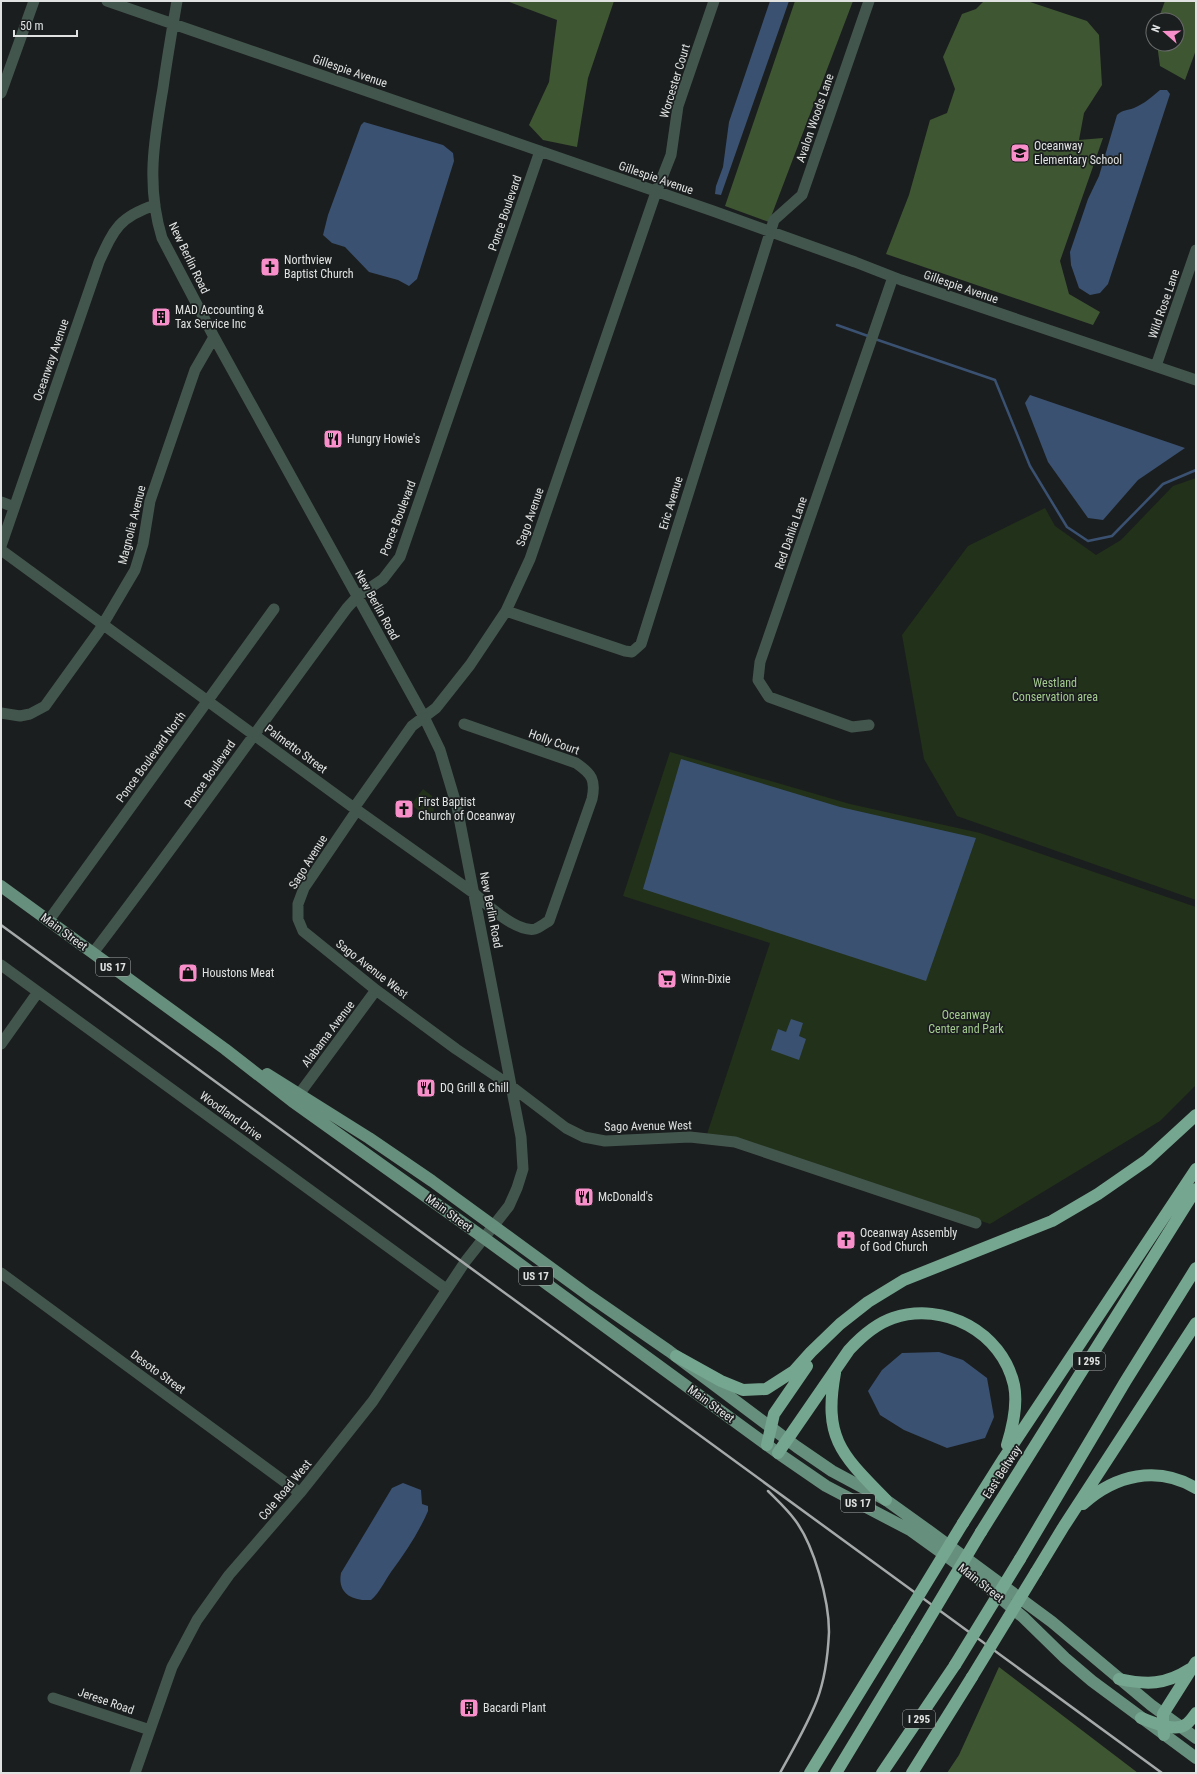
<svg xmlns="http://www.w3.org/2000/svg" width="1197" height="1774" viewBox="0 0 1197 1774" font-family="'Roboto Condensed',sans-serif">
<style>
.green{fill:#22311a}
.forest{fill:#3f5633}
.water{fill:#3a5172}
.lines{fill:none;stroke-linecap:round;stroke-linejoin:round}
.stream{stroke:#3a5172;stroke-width:2.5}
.minor{stroke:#43564e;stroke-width:11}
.major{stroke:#678f7d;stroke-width:12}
.highway{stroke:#75a690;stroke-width:12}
.rail{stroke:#a6a9a9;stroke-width:2.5}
.highway-bridge{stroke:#75a690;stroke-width:12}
.labels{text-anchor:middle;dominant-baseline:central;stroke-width:3.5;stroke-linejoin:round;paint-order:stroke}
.shield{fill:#1b1e1e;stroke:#a5a7a7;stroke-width:1}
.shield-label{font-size:11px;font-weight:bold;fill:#e0e2e2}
.street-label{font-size:12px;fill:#e0e2e2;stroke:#1b1e1e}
.poi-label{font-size:12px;fill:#e0e2e2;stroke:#1b1e1e;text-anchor:start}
.park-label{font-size:12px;fill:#a4cb90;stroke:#1b1e1e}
</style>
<rect width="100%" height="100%" fill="#1b1e1e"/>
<path class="green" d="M1196 478V900L957 816 924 759 902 635 968 546 1045 508 1055 526 1096 555 1121 540 1173 486Z
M670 752 850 804 980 833 1196 907V1085L1160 1121 990 1224 730 1136 707 1134 770 943 623 896Z
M423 789 432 796 434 812 430 818 411 805Z"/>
<path class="forest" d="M507 1H614L588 78 577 147 543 140 529 125 549 82 557 20Z
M795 1H853L769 222 725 206Z
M984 1H1027L1087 21 1099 35 1102 85 1084 113 1079 140 1103 138 1060 261 1069 294 1100 312 1093 325 886 254 909 195 930 120 947 113 955 89 943 57 962 14 976 9Z
M1165 1H1196V50L1185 80 1160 66 1157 44H1177V20H1158Z
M999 1667 1138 1773H947L959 1755Z"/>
<path class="water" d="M770 1H789L721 195 715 194 716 186 723 167 729 122Z
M1160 90H1167L1170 94 1108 284 1100 293 1090 295 1079 288 1071 265 1070 252 1088 199 1099 176 1117 115C1124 109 1126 111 1134 108 1144 104 1153 96 1160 90Z
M364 122 443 145 453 153 454 161 417 279 409 286 398 280 369 272 345 247 332 243 323 235 328 215 361 125Z
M1030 395 1185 448 1138 480 1103 520 1088 518 1048 462 1025 403Z
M681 759 840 807 976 838 926 981 643 889Z
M791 1019 803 1023 799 1036 806 1039 799 1060 771 1050 778 1029 786 1032Z
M939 1352 963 1360 987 1378 994 1417 985 1438 947 1448 904 1430 880 1415 868 1391 882 1370 902 1353Z
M403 1483 421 1490 422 1504 428 1506V1511C418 1534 405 1553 391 1572 384 1582 380 1592 371 1600 353 1601 337 1594 341 1573L392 1488Z"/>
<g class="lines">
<path class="stream" d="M837 325 868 336
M875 339 995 380 1030 466 1067 527 1088 541 1112 536 1163 484 1196 470"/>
<path class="minor" d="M107 1 713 211 855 262 901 280 1196 380
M1 93 34 1
M1156 366 1196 250
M1 502 14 507
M1 546 99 262C114 229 119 217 155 205
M1 550 354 808 475 894C487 905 517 933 535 929 539 928 545 923 549 921L592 799C596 780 592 774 576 763L464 724
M506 611 625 651 632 652 641 644 774 220 802 195 869 1
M1 713 20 716 30 714 45 706 99 631 135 570 143 544 150 501 195 370 214 337
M869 725 852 727 769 697 758 680 760 662 893 277
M354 808 412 726 436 708 470 665 506 611 530 559 654 198 671 155 678 106 714 1
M357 810 304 888 298 904V919L303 931 376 990 456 1049 511 1086 566 1128 584 1137 605 1141 690 1137 735 1142 976 1223
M49 920 274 609
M93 953C180 839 262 723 347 608L358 596 383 579 400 557 540 151
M1 965 446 1289
M1 1044 38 992
M300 1093 376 990
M1 1273 300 1493
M53 1698 150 1730
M135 1773 172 1667 197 1620 229 1575 300 1493 373 1401 465 1262 509 1206 517 1188 523 1169 521 1137 457 807 440 750 424 717 214 337 162 238C146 186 154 140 163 88 167 59 172 30 177 1"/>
<path class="major" d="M1 886 225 1049 292 1101 484 1238 778 1453 826 1486 910 1530 978 1579 1023 1617 1065 1658 1092 1681 1196 1758
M267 1074 369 1138 432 1181 588 1295 669 1351 797 1447 832 1471 886 1500 925 1528 1052 1622 1151 1705 1196 1738"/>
<path class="highway" d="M676 1356 721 1381 743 1390 766 1389 794 1371 811 1352 840 1324 868 1302 904 1280 1052 1221 1098 1194 1147 1160 1196 1115
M835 1373C823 1439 842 1455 886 1500
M767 1445 774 1414 807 1366
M778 1453 849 1350C861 1337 875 1324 893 1318 944 1301 1002 1332 1014 1385 1018 1405 1013 1426 1007 1445
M1083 1504C1115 1475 1157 1465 1196 1488
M963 1523 1004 1458 1196 1169
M981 1532 1196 1189
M1020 1559 1125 1382 1196 1268
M1036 1572 1064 1526 1196 1323
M1119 1679C1147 1685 1165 1685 1190 1669
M1141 1718C1153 1722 1173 1732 1185 1725 1190 1722 1193 1717 1196 1713
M1164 1735 1163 1725V1714L1196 1662
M810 1773 899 1628
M836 1773 917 1639
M882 1773 955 1665
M912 1773 972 1677"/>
<path class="rail" d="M1 925 1162 1773
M768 1491C777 1500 787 1509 795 1520 814 1545 829 1600 829 1632 828 1654 825 1679 817 1700 807 1726 793 1749 780 1773"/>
<path class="highway-bridge" d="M899 1628 963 1523
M917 1639 981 1532
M955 1665 1020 1559
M972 1677 1036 1572"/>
</g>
<defs>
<g id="school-square" transform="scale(1)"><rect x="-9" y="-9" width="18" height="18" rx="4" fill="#f98fca" stroke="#1b1e1e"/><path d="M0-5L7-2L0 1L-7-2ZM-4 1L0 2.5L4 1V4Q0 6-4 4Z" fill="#111"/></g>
<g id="church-square" transform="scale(1)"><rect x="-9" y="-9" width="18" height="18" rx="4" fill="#f98fca" stroke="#1b1e1e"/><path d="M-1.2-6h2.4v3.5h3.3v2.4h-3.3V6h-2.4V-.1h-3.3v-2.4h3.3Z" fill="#111"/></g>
<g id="building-square" transform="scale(1)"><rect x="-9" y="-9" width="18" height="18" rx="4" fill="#f98fca" stroke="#1b1e1e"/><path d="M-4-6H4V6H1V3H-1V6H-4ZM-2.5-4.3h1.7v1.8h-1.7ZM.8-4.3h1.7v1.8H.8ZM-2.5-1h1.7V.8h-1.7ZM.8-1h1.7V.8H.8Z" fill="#111"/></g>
<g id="restaurant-square" transform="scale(1)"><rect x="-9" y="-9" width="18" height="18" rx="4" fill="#f98fca" stroke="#1b1e1e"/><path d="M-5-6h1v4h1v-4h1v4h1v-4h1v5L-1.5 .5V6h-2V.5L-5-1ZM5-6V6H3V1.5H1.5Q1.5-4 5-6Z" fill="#111"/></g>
<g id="shop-square" transform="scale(1)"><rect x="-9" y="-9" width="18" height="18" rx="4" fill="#f98fca" stroke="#1b1e1e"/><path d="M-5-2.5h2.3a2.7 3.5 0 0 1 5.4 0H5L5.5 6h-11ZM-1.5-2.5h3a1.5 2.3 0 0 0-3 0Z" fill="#111"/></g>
<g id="supermarket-square" transform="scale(1)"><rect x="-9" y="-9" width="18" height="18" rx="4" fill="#f98fca" stroke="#1b1e1e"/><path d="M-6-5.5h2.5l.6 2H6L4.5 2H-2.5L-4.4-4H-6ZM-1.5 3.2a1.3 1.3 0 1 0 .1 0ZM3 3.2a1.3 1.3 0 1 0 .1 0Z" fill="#111"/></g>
</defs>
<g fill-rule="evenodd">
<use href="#school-square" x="1020" y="153"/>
<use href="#church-square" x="270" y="267"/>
<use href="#building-square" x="161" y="317"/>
<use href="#restaurant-square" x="333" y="439"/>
<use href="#church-square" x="404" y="809"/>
<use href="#shop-square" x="188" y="973"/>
<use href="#supermarket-square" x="667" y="979"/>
<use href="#restaurant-square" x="426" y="1088"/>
<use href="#restaurant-square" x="584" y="1197"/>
<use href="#church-square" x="846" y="1240"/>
<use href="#building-square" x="469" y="1708"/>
</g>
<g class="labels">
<g class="shield">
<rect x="96" y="958" width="34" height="18" rx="3"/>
<rect x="519" y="1267" width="34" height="18" rx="3"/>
<rect x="1073" y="1352" width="32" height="18" rx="3"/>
<rect x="841" y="1494" width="34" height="18" rx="3"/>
<rect x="903" y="1710" width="32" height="18" rx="3"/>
</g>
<g class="shield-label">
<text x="113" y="967">US 17</text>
<text x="536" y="1276">US 17</text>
<text x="1089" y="1361">I 295</text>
<text x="858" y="1503">US 17</text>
<text x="919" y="1719">I 295</text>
</g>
<g class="street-label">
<text transform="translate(350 71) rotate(19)">Gillespie Avenue</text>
<text transform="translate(675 81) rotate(-73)">Worcester Court</text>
<text transform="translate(815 118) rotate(-71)">Avalon Woods Lane</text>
<text transform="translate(656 178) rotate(19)">Gillespie Avenue</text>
<text transform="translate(505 213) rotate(-71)">Ponce Boulevard</text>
<text transform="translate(189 258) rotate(64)">New Berlin Road</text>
<text transform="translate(961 287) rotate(19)">Gillespie Avenue</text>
<text transform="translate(1164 304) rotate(-71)">Wild Rose Lane</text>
<text transform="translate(51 360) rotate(-71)">Oceanway Avenue</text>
<text transform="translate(671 503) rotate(-73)">Eric Avenue</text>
<text transform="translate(530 517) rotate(-71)">Sago Avenue</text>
<text transform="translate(398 518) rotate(-69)">Ponce Boulevard</text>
<text transform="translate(132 525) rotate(-76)">Magnolia Avenue</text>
<text transform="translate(791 533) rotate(-71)">Red Dahlia Lane</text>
<text transform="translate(377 605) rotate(61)">New Berlin Road</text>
<text transform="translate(554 742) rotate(20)">Holly Court</text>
<text transform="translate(296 749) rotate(36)">Palmetto Street</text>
<text transform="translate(151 757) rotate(-54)">Ponce Boulevard North</text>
<text transform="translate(210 774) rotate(-55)">Ponce Boulevard</text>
<text transform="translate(308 862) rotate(-58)">Sago Avenue</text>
<text transform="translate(491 910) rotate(79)">New Berlin Road</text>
<text transform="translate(64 932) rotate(36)">Main Street</text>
<text transform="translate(372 969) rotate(38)">Sago Avenue West</text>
<text transform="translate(328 1034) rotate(-53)">Alabama Avenue</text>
<text transform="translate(231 1116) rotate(36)">Woodland Drive</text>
<text transform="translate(648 1126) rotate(-1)">Sago Avenue West</text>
<text transform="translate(449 1213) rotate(36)">Main Street</text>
<text transform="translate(158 1372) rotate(36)">Desoto Street</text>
<text transform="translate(711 1404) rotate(36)">Main Street</text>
<text transform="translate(1002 1472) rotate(-57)">East Beltway</text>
<text transform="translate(285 1490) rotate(-50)">Cole Road West</text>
<text transform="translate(981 1583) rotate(38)">Main Street</text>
<text transform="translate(106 1701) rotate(19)">Jerese Road</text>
</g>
<g class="poi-label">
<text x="1034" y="146">Oceanway<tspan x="1034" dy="14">Elementary School</tspan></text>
<text x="284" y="260">Northview<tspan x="284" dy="14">Baptist Church</tspan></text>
<text x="175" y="310">MAD Accounting &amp;<tspan x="175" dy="14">Tax Service Inc</tspan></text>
<text x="347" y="439">Hungry Howie's</text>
<text x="418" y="802">First Baptist<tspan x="418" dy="14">Church of Oceanway</tspan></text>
<text x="202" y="973">Houstons Meat</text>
<text x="681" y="979">Winn-Dixie</text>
<text x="440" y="1088">DQ Grill &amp; Chill</text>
<text x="598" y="1197">McDonald's</text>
<text x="860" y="1233">Oceanway Assembly<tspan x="860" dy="14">of God Church</tspan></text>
<text x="483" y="1708">Bacardi Plant</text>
</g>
<g class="park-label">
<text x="1055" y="683">Westland<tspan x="1055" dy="14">Conservation area</tspan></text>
<text x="966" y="1015">Oceanway<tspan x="966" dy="14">Center and Park</tspan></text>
</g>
</g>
<rect width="1197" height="1774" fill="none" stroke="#e0e2e2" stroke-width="4"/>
<g transform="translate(1165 32) rotate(290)"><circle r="19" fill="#1b1e1e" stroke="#6a6c6c"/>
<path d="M0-3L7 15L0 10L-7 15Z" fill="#f98fca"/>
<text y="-6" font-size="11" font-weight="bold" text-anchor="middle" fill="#e0e2e2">N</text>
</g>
<path d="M14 30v6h63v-6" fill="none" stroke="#e0e2e2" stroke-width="2"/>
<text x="20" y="30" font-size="12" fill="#e0e2e2" stroke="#1b1e1e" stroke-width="3" paint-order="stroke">50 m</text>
</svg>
